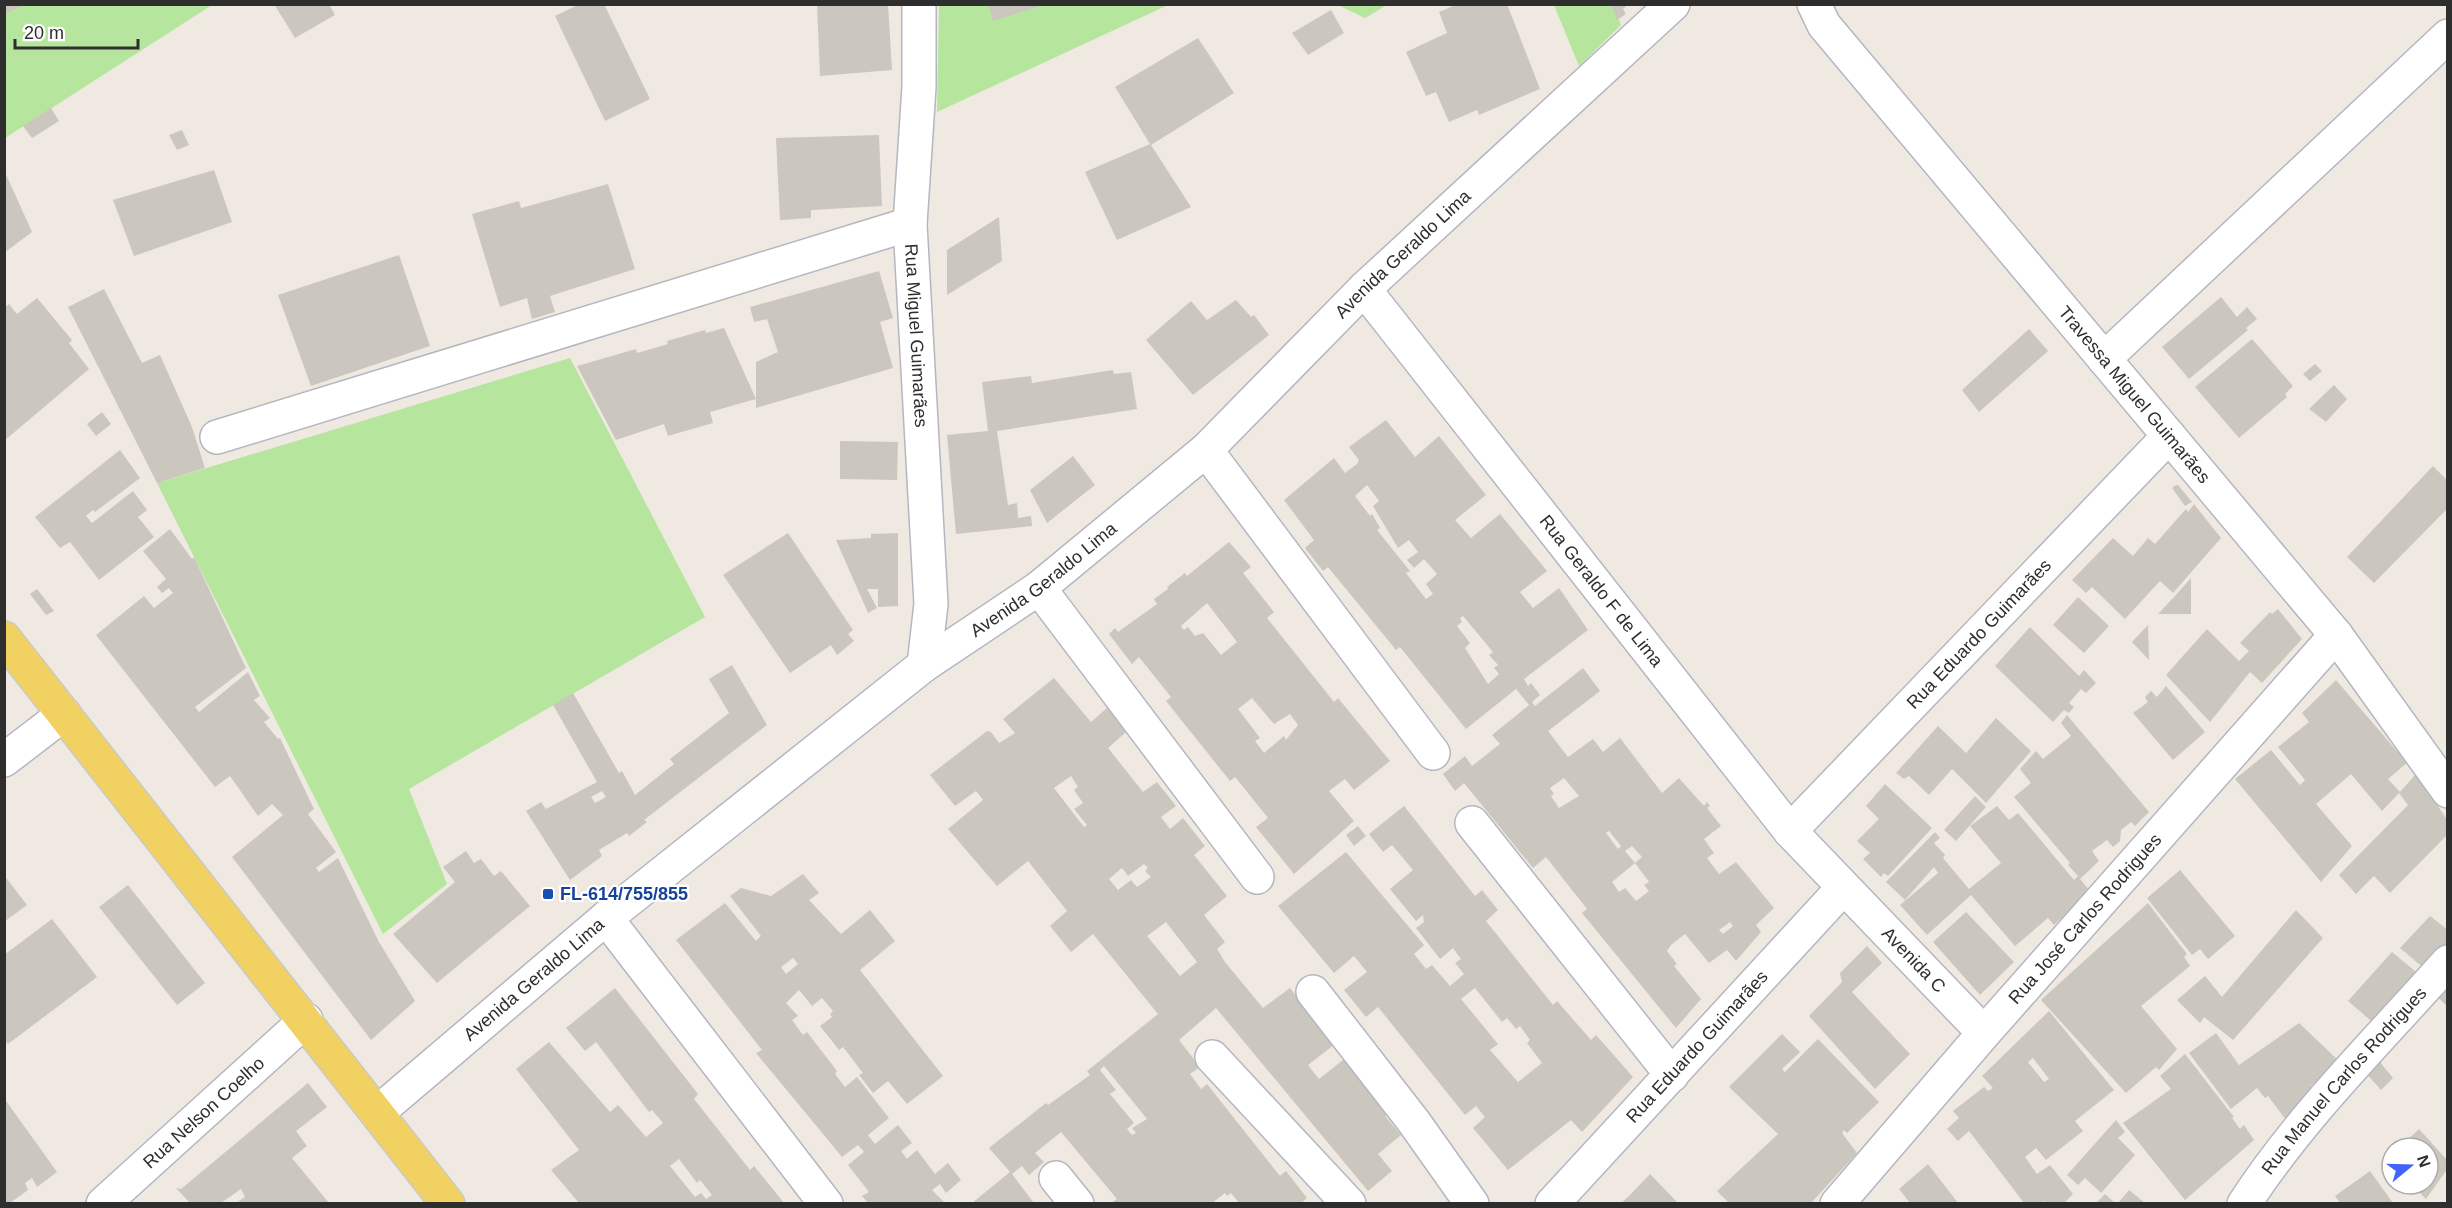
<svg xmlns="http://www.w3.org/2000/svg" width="2452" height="1208" viewBox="0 0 2452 1208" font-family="Arial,sans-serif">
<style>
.green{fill:#b6e59e}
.building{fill:#cbc7bf;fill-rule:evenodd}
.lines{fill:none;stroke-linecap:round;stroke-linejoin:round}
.minor-casing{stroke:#b4b7c1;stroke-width:36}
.major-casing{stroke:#c9c9c9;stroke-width:36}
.minor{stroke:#fff;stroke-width:33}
.major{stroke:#f2d163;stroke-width:33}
.transit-dot{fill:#1a4fb4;stroke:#fff;stroke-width:2}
.labels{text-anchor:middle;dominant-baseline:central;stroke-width:4.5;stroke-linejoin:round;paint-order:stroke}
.street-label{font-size:18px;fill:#2e2e2e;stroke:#fff}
.transit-label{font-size:18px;font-weight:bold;fill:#164399;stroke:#fff;text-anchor:start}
</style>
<rect width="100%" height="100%" fill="#efe9e1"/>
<path class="green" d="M22 4 212 5 5 138V14Z
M939 5H1168L937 112Z
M1338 5H1387L1365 18Z
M1554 5H1613L1621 25 1579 66Z
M570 358 705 617 409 789 447 884 383 934 157 483Z"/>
<path class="building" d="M4 4H24L4 15Z
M274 4H329L335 15 295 38Z
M580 4H604L650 99 605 121 555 16Z
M817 4H888L892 70 820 76Z
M988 4H1042L1043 5 993 21Z
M1458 4H1507L1540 89 1479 115 1477 110 1449 122 1436 92 1426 96 1406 52 1447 33 1439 12Z
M1611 4H1629L1623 9 1626 14 1617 20Z
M1331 10 1344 33 1308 55 1292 33Z
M1198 38 1234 93 1151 145 1191 207 1117 240 1085 172 1150 144 1115 87Z
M51 108 59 121 32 138 23 126Z
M182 130 189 145 177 150 169 135Z
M879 135 882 206 811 210V218L780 220 776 138Z
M4 170 32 232 4 253Z
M214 170 232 222 134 256 113 200Z
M608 184 635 269 550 296 555 312 532 319 527 298 500 307 472 214 519 201 521 208Z
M999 217 1002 261 947 295V250Z
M399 255 430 346 311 386 278 295Z
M879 271 893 318 880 322 893 368 756 408V362L778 352 767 319 754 322 750 307Z
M104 289 142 363 160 355 192 427 205 468 157 483 68 307Z
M2221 297 2237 317 2247 307 2257 319 2246 328 2248 330 2189 379 2162 347Z
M37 298 72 340 69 343 89 369 4 441V308L9 304 17 314Z
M1236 300 1251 317 1254 315 1269 335 1193 395 1146 340 1191 301 1207 320Z
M724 328 756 399 710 412 713 423 668 436 664 424 616 440 577 366 636 349 637 353 668 344 667 341 705 330 706 333Z
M2029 329 2048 351 1979 412 1962 390Z
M2252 339 2293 386 2285 394 2287 397 2239 438 2195 387Z
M2315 364 2322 371 2310 381 2303 374Z
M1113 370 1114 374 1131 372 1137 409 997 431 1008 505 1017 503 1018 518 1031 516 1032 526 956 534 947 435 988 431 982 382 1031 376 1032 383Z
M2334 385 2347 399 2326 422 2309 409Z
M102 412 111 424 96 436 87 424Z
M1386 420 1415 457 1439 436 1486 495 1455 520 1471 538 1500 514 1547 571 1520 592 1533 608 1559 588 1588 630 1524 679 1528 686 1531 683 1540 695 1532 702 1535 706 1583 668 1600 691 1548 731 1568 757 1593 739 1603 752 1620 738 1662 793 1679 778 1704 806 1707 802 1710 806 1707 808 1721 826 1704 839 1714 853 1707 858 1719 874 1736 862 1774 908 1756 925 1761 932 1736 961 1727 950 1709 963 1685 934 1671 945 1667 951 1677 964 1674 966 1701 999 1676 1028 1582 913 1587 909 1546 857 1533 868 1464 783 1455 791 1443 774 1465 756 1472 766 1500 744 1492 735 1529 705 1516 689 1466 729 1400 647 1396 650 1328 567 1323 571 1305 548 1314 540 1284 500 1334 458 1345 473 1357 464 1359 460 1349 447ZM1367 485 1379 501 1373 506 1398 548 1409 540 1418 552 1407 560 1414 568 1424 559 1437 574 1426 584 1433 594 1426 599 1406 573 1410 571 1377 530 1380 528 1372 514 1370 516 1355 496ZM1463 616 1493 652 1489 655 1498 665 1494 668 1499 674 1488 684 1465 648 1470 643 1457 626 1462 622 1460 618ZM1564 778 1579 796 1559 808 1551 796 1554 794 1550 788ZM1609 831 1621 846 1618 849 1606 833ZM1632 846 1642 857 1635 863 1649 882 1644 885 1649 891 1636 901 1625 888 1619 892 1612 882 1635 863 1625 851ZM1730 922 1733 926 1723 934 1719 930Z
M840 441 898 442 897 480 840 479Z
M120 450 140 478 95 512 93 510 86 516 92 523 133 491 147 510 138 517 154 537 99 580 70 542 60 548 35 517Z
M1073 456 1095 485 1047 523 1030 490Z
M2433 466 2448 481V508L2374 583 2347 557Z
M2176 485H2178L2192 502 2185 506 2172 488Z
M2194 504 2221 538 2173 593 2160 581 2125 619 2092 587 2086 593 2072 580 2113 538 2133 556 2148 538 2155 544 2186 509 2188 512Z
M170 529 192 559 194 557 246 668 195 707 199 712 248 672 260 696 254 700 270 718 264 722 278 739 280 738 314 809 308 814 336 852 316 868 319 872 338 858 379 942 415 1001 371 1040 232 857 283 815 272 804 258 816 230 776 215 787 96 635 144 596 154 608 173 593 169 588 162 593 157 587 166 579 143 551Z
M788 533 853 630 848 634 854 641 837 655 831 645 790 673 723 575Z
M898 533V606L878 607V589H867L877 608 868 613 836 540 871 538V534Z
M1229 542 1251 567 1243 573 1274 612 1267 618 1334 702 1338 698 1390 761 1354 790 1345 779 1329 791 1354 821 1294 874 1256 827 1268 818 1235 777 1230 781 1166 701 1171 697 1139 657 1132 664 1109 634 1115 628 1118 632 1157 604 1154 599 1168 589 1167 587 1185 573 1187 576ZM1207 603 1237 642 1221 655 1203 633 1195 636 1188 627 1184 630 1181 626ZM1252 698 1274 724 1290 714 1298 725 1286 740 1284 736 1264 753 1255 741 1260 738 1238 709Z
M2191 578V614H2158L2174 597Z
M37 589 54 611 46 615 30 594Z
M2078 597 2109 626 2084 653 2053 625Z
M2278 609 2302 639 2262 683 2250 672 2210 722 2166 675 2207 629 2239 661 2249 651 2240 643 2270 612 2272 614Z
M2148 625 2149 660 2132 642Z
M2030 627 2079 676 2084 670 2096 683 2086 693 2081 689 2069 703 2074 707 2069 713 2064 710 2053 722 1995 666Z
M732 665 767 725 644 820 647 822 629 836 627 833 599 850 602 856 570 880 526 811 541 802 546 809 597 782 553 705 573 693 619 773 622 771 635 795 674 764 670 759 729 713 709 679ZM602 791 606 797 595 803 591 797Z
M1054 678 1091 722 1107 708 1126 732 1108 748 1143 792 1157 782 1176 806 1161 817 1170 829 1183 818 1205 846 1194 855 1227 896 1204 915 1225 942 1217 949 1225 962 1263 1008 1290 988 1308 1011 1339 1041 1308 1065 1319 1079 1348 1056 1391 1112 1385 1116 1401 1135 1378 1154 1392 1171 1368 1191 1216 1008 1179 1040 1200 1067 1190 1074 1201 1089 1207 1084 1280 1176 1286 1171 1307 1198 1301 1203H1239L1231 1193 1227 1196 1225 1193 1212 1203H1111L1117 1199 1061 1132 1035 1153 1044 1162 1029 1175 1022 1166 1012 1174 1034 1203H972L1010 1172 989 1148 1046 1103 1048 1105 1090 1075 1087 1071 1158 1014 1093 934 1071 952 1050 926 1067 911 1028 861 997 886 948 829 983 800 976 791 955 806 930 775 987 731 991 732 999 743 1015 733 1003 719ZM1071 776 1078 787 1074 790 1083 803 1074 809 1087 825 1084 827 1054 788ZM1144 864 1148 868 1145 871 1151 877 1137 887 1131 880 1118 890 1109 879 1122 868 1128 876ZM1166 922 1197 962 1180 976 1147 936ZM1104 1066 1147 1119 1132 1128 1136 1133 1132 1135 1127 1129 1134 1123 1110 1094 1116 1090 1100 1070Z
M2336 680 2407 763 2388 779 2400 792 2382 811 2351 774 2316 804 2352 846 2321 882 2235 779 2271 750 2300 785 2305 780 2278 747 2309 722 2302 713Z
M2166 686 2205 732 2173 760 2133 713 2148 702 2145 697 2151 691 2157 697Z
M2067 715 2149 812 2135 826 2131 822 2121 830 2120 841 2113 847 2107 840 2092 851 2099 861 2080 879 2090 891 2054 925 2048 918 2015 946 1971 895 1927 935 1900 905 1938 873 1934 867 1905 900 1886 882 1935 832 1940 838 1934 843 1945 855 1943 858 1969 889 2001 863 1970 826 1997 806 2009 820 2018 813 2074 880 2078 876 2068 865 2070 863 2014 797 2031 783 2020 769 2036 751 2043 759 2071 736 2061 723Z
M1996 718 2031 751 1986 803 1952 769 1929 795 1909 776 1904 779 1896 773 1938 726 1966 753Z
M2416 774 2448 821V834L2390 893 2374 876 2356 894 2339 875 2408 805 2399 793Z
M1885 784 1932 828 1888 876 1884 873 1881 877 1863 859 1870 853 1857 841 1879 819 1866 806Z
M1975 796 1986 807 1956 841 1944 830Z
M1404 806 1475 896 1482 890 1498 910 1486 921 1553 1005 1557 1001 1591 1040 1596 1035 1633 1077 1582 1132 1571 1120 1508 1170 1473 1128 1485 1117 1476 1106 1465 1115 1378 1007 1366 1017 1344 990 1367 972 1354 956 1334 973 1278 906 1346 852 1424 945 1414 954 1426 969 1432 965 1450 986 1464 974 1455 963 1461 959 1453 948 1440 959 1416 928 1424 922 1423 915 1416 921 1390 889 1413 870 1392 845 1383 852 1369 834ZM1475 988 1502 1022 1507 1018 1516 1029 1520 1026 1530 1040 1527 1043 1542 1063 1518 1082 1490 1050 1498 1044 1461 999Z
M1358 826 1366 836 1354 846 1346 835Z
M466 851 474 863 481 859 494 876 501 871 530 906 437 983 393 934 455 882 443 867Z
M2180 870 2235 936 2208 959 2200 949 2192 955 2147 898Z
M803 874 819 893 809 900 841 934 870 910 895 941 860 970 943 1076 907 1104 888 1081 873 1093 859 1075 863 1073 843 1047 839 1050 820 1026 832 1017 830 1014 833 1011 822 998 812 1006 799 990 786 1003 798 1016 792 1020 803 1035 807 1032 837 1071 835 1074 845 1087 857 1077 889 1118 868 1135 875 1144 898 1125 912 1143 901 1151 907 1159 917 1150 935 1174 948 1163 961 1180 946 1193 940 1184 932 1190 944 1202 942 1203H868L862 1196 869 1192 848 1165 864 1152 858 1145 842 1157 756 1053 762 1050 676 940 725 903 756 941 761 936 730 896 741 888 771 896ZM793 958 798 964 786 974 781 967Z
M4 875 27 905 4 922Z
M128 885 205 983 177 1005 99 907Z
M2148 903 2187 954 2184 957 2190 966 2141 1006 2177 1049 2159 1070 2156 1067 2126 1093 2041 1000Z
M2296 910 2323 938 2233 1040 2204 1017 2200 1023 2177 1000 2205 976 2222 997Z
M1966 912 2014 962 1980 995 1933 942Z
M2430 916 2448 930V946L2426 970 2400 948Z
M52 919 97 977 8 1044 4 1040V955Z
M1867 946 1882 963 1852 992 1910 1054 1875 1089 1809 1016 1842 982 1840 973Z
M2392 952 2421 976 2377 1026 2348 1001Z
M2448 976V1007L2433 993Z
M615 988 698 1094 694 1099 750 1170 754 1166 784 1203H579L551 1170 579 1150 516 1069 549 1042 610 1112 618 1105 646 1137 663 1123 652 1110 649 1112 596 1042 585 1051 566 1028ZM679 1159 697 1183 700 1180 712 1195 706 1199 701 1193 695 1197 670 1166Z
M2049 1011 2114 1090 2075 1121 2083 1131 2046 1160 2036 1148 2025 1157 2037 1174 2050 1165 2073 1194 2064 1203H2046L2044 1201 2042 1203H2024L1969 1131 1958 1141 1947 1129 1959 1118 1953 1111 1984 1087 1988 1091 1993 1088 1982 1076ZM2033 1058 2049 1079 2044 1082 2028 1062Z
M2299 1023 2340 1062 2311 1086 2316 1094 2289 1124 2268 1096 2265 1098 2257 1088 2231 1109 2189 1053 2216 1033 2239 1065Z
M1782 1034 1800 1052 1782 1069 1785 1072 1818 1039 1879 1102 1847 1133 1844 1130 1842 1133 1857 1153 1811 1203H1729L1717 1191 1778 1134 1729 1087Z
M2185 1054 2234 1117 2232 1118 2240 1129 2244 1125 2254 1140 2185 1200 2123 1123 2171 1089 2160 1076Z
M2376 1057 2393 1078 2381 1090 2364 1071Z
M308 1083 327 1107 296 1131 307 1146 292 1158 329 1203H236L245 1197 241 1189 221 1203H190L176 1188 181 1189Z
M4 1098 57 1172 37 1187 32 1178 25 1183 28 1190 10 1203H4Z
M2116 1120 2125 1132 2118 1138 2135 1155 2101 1193 2085 1178 2078 1185 2067 1175Z
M2419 1129 2448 1161V1168L2426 1199 2411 1184H2428V1148H2399Z
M1928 1164 1958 1203H1910L1899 1189Z
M2370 1171 2393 1203H2340L2335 1196Z
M1650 1174 1678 1203H1621L1629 1196Z
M2129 1190 2145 1203H2118Z
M2105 1194 2115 1203H2096Z"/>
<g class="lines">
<g class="minor-casing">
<g id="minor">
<path id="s1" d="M919 4V87L910 224 931 604 924 665"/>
<path id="s2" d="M1814 4 1824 25 2336 635 2448 791"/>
<path id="s3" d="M1364 289 1790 831 1984 1033"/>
<path d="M2104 359 2448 36"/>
<path d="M217 437 910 224"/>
<path d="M1206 450 1433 753"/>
<path d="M1039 588 1257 877"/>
<path d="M4 760 64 714"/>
<path d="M1472 823 1672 1075"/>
<path id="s4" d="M1790 831 2169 436"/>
<path d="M606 918 826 1204"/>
<path d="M1313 992 1414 1122 1472 1204"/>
<path d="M1212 1057 1349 1204"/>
<path id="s5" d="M377 1113 606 918 924 665 1039 588 1206 450 1364 289 1673 4"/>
<path d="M1056 1178 1077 1204"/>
<path id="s6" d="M103 1204 306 1020"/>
<path id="s7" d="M1552 1204 1843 888"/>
<path id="s8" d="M1837 1204 1984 1033 2336 635"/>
<path id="s9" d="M2244 1204C2302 1115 2378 1041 2448 962"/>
</g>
</g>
<g class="major-casing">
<path id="major" d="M4 638 448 1204"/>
</g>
<use href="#minor" class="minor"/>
<use href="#major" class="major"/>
</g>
<rect class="transit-dot" x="542" y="888" width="12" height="12" rx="3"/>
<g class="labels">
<g class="street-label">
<text stroke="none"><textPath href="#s5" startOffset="1340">Avenida Geraldo Lima</textPath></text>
<text stroke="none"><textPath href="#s1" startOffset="332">Rua Miguel Guimarães</textPath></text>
<text stroke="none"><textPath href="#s2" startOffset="506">Travessa Miguel Guimarães</textPath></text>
<text stroke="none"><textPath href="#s5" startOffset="854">Avenida Geraldo Lima</textPath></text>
<text stroke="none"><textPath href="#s3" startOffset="384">Rua Geraldo F de Lima</textPath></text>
<text stroke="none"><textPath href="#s4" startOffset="273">Rua Eduardo Guimarães</textPath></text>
<text stroke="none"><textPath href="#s8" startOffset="378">Rua José Carlos Rodrigues</textPath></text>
<text stroke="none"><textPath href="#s3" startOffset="868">Avenida C</textPath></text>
<text stroke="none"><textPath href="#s5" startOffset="206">Avenida Geraldo Lima</textPath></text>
<text stroke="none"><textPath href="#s7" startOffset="214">Rua Eduardo Guimarães</textPath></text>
<text stroke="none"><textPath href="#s9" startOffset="159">Rua Manuel Carlos Rodrigues</textPath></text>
<text stroke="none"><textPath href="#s6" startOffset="136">Rua Nelson Coelho</textPath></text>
</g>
<g class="transit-label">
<text x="560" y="894">FL-614/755/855</text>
</g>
</g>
<rect width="2452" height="1208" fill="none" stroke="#2e2e2e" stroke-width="12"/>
<g transform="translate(2410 1166) rotate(71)"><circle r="28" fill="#ffffff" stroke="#ababab" stroke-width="1.5"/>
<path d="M0-4.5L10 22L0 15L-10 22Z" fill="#4264fb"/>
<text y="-9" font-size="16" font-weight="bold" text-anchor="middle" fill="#2e2e2e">N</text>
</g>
<path d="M15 39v9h123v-9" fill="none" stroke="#2e2e2e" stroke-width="3"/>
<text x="24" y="39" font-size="18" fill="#2e2e2e" stroke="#ffffff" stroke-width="4.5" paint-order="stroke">20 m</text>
</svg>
